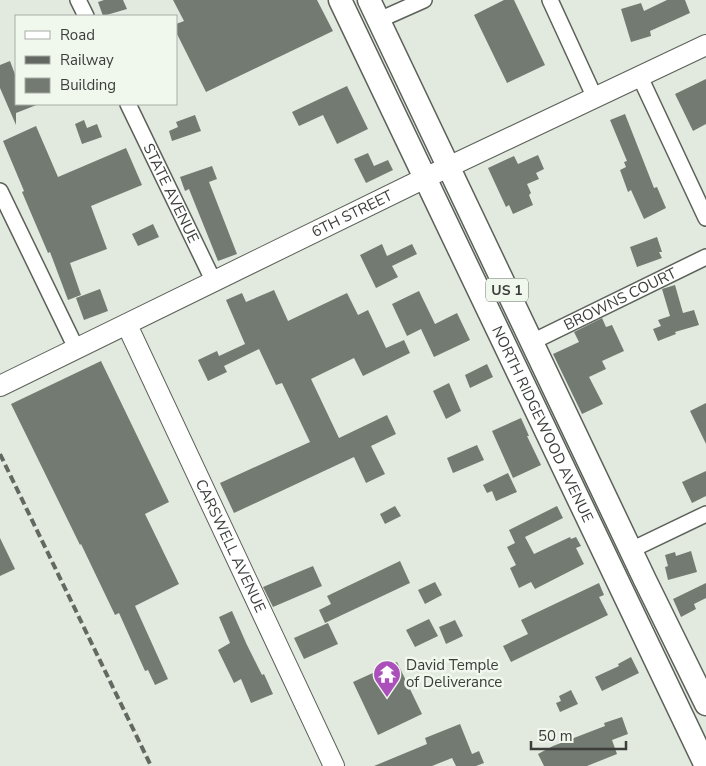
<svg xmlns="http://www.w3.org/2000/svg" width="706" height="766" viewBox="0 0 706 766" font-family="'Nunito Sans',sans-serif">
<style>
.building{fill:#737a71}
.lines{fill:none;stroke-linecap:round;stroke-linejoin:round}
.street-casing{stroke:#5c6259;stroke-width:18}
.secondary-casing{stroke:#5c6259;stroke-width:22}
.primary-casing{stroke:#5c6259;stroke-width:25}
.street{stroke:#fff;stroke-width:15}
.secondary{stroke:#fff;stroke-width:20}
.primary{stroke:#fff;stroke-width:22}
.rail{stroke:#646862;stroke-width:4;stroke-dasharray:8 4;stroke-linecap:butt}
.labels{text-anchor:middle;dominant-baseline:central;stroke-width:5;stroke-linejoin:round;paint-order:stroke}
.shield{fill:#f0f7ed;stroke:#717670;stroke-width:1}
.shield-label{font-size:14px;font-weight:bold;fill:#3b3e3a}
.street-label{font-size:15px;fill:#3b3e3a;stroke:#f0f7ed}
.poi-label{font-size:15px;fill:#3b3e3a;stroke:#f0f7ed;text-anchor:start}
</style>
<rect width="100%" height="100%" fill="#e2eae0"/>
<path class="building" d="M104 0H123L127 9 103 16 98 2Z
M173 0H317L333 31 206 92 176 32V24L184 21Z
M504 0H514L545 65 507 83 474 15Z
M667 0H685L690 13 650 31 651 36 631 42 621 9 641 3 644 11Z
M10 61 16 77V104H39L16 113V125L0 88V65Z
M706 79V124L693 131 675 94Z
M347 86 368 129 337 144 323 115 299 126 292 112Z
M625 114 654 188 657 187 666 208 644 219 631 190 628 192 620 170 626 167 624 162 627 161 610 120Z
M195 115 201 131 172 141 169 131 178 127 176 122Z
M84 120 87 128 97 124 102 137 82 144 75 124Z
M36 126 58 177 126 148 142 185 91 206 107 249 70 263 81 295 68 300 50 252 48 253 22 192 24 191 3 141Z
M368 153 374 166 388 160 393 170 366 183 354 159Z
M538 155 544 169 536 173 539 179 527 184 531 193 529 195 533 205 513 214 509 205 506 207 488 168 514 156 518 164Z
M212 166 217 179 209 182 237 254 218 261 189 189 185 191 180 177Z
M153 224 159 237 138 246 132 234Z
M657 237 662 252H659L662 258 637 267 630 247Z
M382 244 387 256 412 244 417 254 392 266 398 277 376 288 360 255Z
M675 285 683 313 694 310 699 325 675 332 676 334 658 341 653 329 661 326 658 320 670 316 662 289Z
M100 289 108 311 84 320 76 298Z
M274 290 288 321 347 293 358 315 368 310 386 348 404 340 410 353 363 376 354 358 311 379 339 438 387 415 396 434 371 446 385 474 366 483 354 457 234 513 220 483 310 442 282 383 276 385 259 349 224 366 227 372 208 381 198 360 217 351 219 356 245 344 226 300 242 293 246 302Z
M419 291 435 324 457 313 470 340 434 357 421 329 407 336 392 304Z
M602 318 606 327 612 325 624 351 602 361 606 369 589 377 603 404 582 414 553 354 579 342 574 332Z
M101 361 169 502 145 514 179 584 135 606 168 679 155 685 148 670 145 671 119 613 115 615 81 544 80 545 11 404Z
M487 364 493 377 470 388 465 375Z
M449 383 461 411 446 419 433 391Z
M706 403V444L690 411Z
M521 418 529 436H527L541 465 513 478 492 431Z
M477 445 484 460 453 473 447 458Z
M706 471V496L692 503 682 482Z
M508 473 517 492 496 501 492 491 487 493 483 485Z
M395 506 401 516 385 524 380 514Z
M557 506 563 518 525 537 534 554 570 537 571 539 576 537 581 546 576 548 584 564 535 589 531 582 519 588 510 568 516 565 507 547 515 543 509 530Z
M0 538 15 569 0 576Z
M691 551 697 572 668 580 665 567 668 566 665 555 675 552 676 556Z
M400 561 410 583 325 623 319 610 331 604 327 596Z
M313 566 322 586 273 607 263 587Z
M435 582 442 595 425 604 418 590Z
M599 583 604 595 599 597 608 615 511 662 503 646 528 634 521 620Z
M706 583V598L694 604 696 609 681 617 673 599Z
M232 611 247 645 262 675 264 674 273 694 251 703 241 679 234 683 218 650 230 643 219 617Z
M429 619 438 636 415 647 406 630Z
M455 620 463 636 446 644 439 627Z
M328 623 338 644 304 659 294 638Z
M631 657 639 673 602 691 595 677 619 666 618 664Z
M397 662 422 714 378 735 353 682Z
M571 690 578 704 560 712 556 703 561 701 559 696Z
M622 717 628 734 612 740 617 754 587 766H544L538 754 553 746 605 726 604 723Z
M460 724 472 754 479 751 484 763 476 766H456L452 758 432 766H374L427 744 425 738Z"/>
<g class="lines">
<g class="street-casing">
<g id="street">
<path d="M78 0 86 16"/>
<path d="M550 0 595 98"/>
<path d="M379 20 424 0"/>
<path d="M640 77 706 218"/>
<path id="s1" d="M128 104 214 282"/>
<path d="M0 191 77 350"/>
<path id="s2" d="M532 342 706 257"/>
<path d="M631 550 706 514"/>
</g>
</g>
<g class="secondary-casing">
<g id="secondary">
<path id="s3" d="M127 325 334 766"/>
<path id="s4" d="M0 386 425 178 706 45"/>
</g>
</g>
<g class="primary-casing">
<g id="primary">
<path id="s5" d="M340 0 706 766"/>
<path d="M369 0 645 580 706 704"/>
</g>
</g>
<use href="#street" class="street"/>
<use href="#secondary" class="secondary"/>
<use href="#primary" class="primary"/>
<path class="rail" d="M0 454 151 766"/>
</g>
<defs>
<g id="temple-pin" transform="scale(1.4375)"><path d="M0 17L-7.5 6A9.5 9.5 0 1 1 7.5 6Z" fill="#ab50bb" stroke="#f0f7ed"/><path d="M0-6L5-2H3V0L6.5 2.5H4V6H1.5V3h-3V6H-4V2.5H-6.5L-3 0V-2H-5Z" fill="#fff"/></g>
</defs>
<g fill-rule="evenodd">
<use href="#temple-pin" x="387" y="674"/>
</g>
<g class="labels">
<rect class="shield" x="486" y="278.5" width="42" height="23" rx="4"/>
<g class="shield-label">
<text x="507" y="290">US 1</text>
</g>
<g class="street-label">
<text stroke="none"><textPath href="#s1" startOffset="99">STATE AVENUE</textPath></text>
<text stroke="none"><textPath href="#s4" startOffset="392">6TH STREET</textPath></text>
<text stroke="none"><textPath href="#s2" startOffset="98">BROWNS COURT</textPath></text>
<text stroke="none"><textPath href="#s5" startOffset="470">NORTH RIDGEWOOD AVENUE</textPath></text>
<text stroke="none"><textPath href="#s3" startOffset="244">CARSWELL AVENUE</textPath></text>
</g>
<g class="poi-label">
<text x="406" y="665">David Temple<tspan x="406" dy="17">of Deliverance</tspan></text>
</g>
</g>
<rect x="15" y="15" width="162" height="90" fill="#f0f7ed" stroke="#a8ada5"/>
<rect x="25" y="31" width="25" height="8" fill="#ffffff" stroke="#a8ada5"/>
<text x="60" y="40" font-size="15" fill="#3b3e3a">Road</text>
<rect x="25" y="56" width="25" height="8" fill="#646862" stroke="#a8ada5"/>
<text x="60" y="65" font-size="15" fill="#3b3e3a">Railway</text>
<rect x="25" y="78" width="25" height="15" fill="#737a71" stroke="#a8ada5"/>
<text x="60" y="90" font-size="15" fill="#3b3e3a">Building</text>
<path d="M531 741v8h95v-8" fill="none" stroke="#3b3e3a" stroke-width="2.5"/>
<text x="538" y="741" font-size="15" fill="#3b3e3a" stroke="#f0f7ed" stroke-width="4" paint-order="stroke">50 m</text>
</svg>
